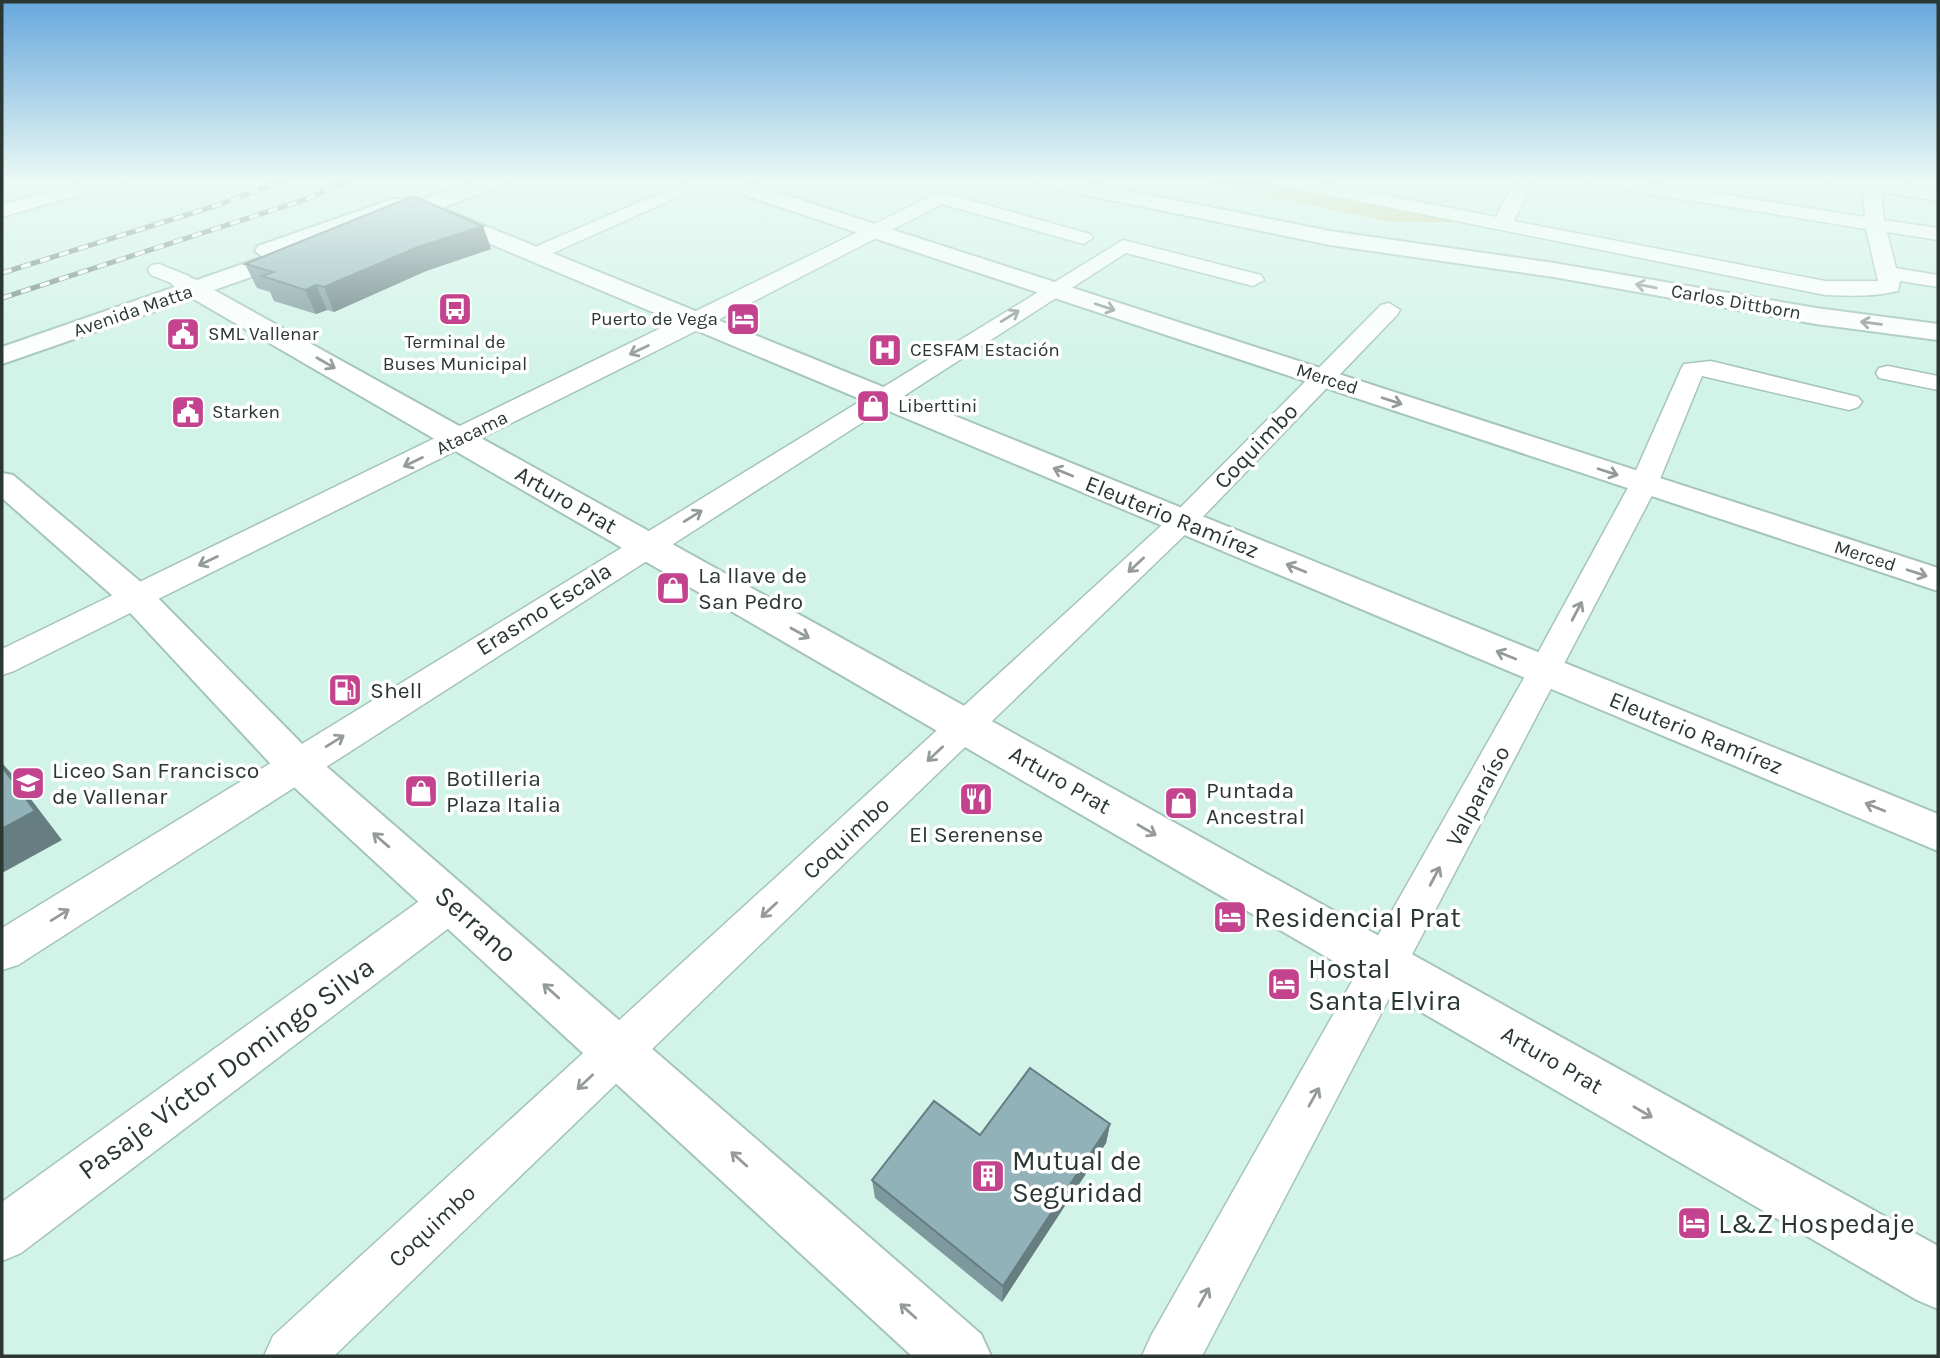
<svg xmlns="http://www.w3.org/2000/svg" width="1940" height="1358" viewBox="0 0 1940 1358" font-family="Karla,sans-serif">
<style>
.green{fill:#d1cc95}
.lines{fill:none;stroke-linecap:round;stroke-linejoin:round}
.minor-casing{stroke:#a5c4ba;stroke-width:3}
.major-casing{stroke:#a5c4ba;stroke-width:4}
.minor{fill:#fff;fill-rule:evenodd}
.major{fill:#fff;fill-rule:evenodd}
.rail-casing{stroke:#6e837c;stroke-width:5}
.rail{stroke:#fff;stroke-width:3.5;stroke-dasharray:10;stroke-linecap:butt}
.wall{fill:#7d999e}
.shaded-wall{fill:#667d81}
.building{fill:#91b2b8;stroke:#667d81;stroke-width:2}
.oneway{stroke:#949b99}
.labels{text-anchor:middle;dominant-baseline:central;stroke-width:7;stroke-linejoin:round;paint-order:stroke}
.far-street-label{font-size:19px;fill:#2a3733;stroke:#fff}
.far-poi-label{font-size:19px;fill:#2a3733;stroke:#fff;text-anchor:start}
.street-label{font-size:23px;fill:#2a3733;stroke:#fff}
.poi-label{font-size:23px;fill:#2a3733;stroke:#fff;text-anchor:start}
.near-poi-label{font-size:28px;fill:#2a3733;stroke:#fff;text-anchor:start}
.near-street-label{font-size:28px;fill:#2a3733;stroke:#fff}
</style>
<rect width="100%" height="100%" fill="#d2f3e8"/>
<path class="green" d="M1194 179H1258L1440 215 1454 222H1390Z"/>
<g class="lines">
<g class="minor-casing">
<path id="minor" d="M93 179H123L120 183 2 217V205Z
M693 179H718L542 258 535 260 525 254 528 250Z
M1264 179H1302L1496 217 1516 179H1534L1514 221 1825 281H1878L1866 229 1588 184 1579 179H1625L1865 217 1863 189 1829 184 1820 179H1880L1938 189V201L1881 192 1884 220 1938 228V240L1887 232 1896 268 1938 275V287L1900 281 1898 291C1874 297 1850 296 1825 295L1273 184Z
M940 192 1090 234 1093 238 1083 244 942 204 706 326 14 671 2 675V649Z
M1123 240 1261 275 1264 280 1253 286 1126 253 18 965 2 970V928Z
M159 264 189 276 192 281 181 287 151 275 148 270 151 265Z
M1389 303 1400 310 1397 315 1193 527 334 1356H264L273 1336 1173 515 1381 305Z
M1711 361 1858 397 1862 402 1858 407 1849 410 1702 376 1658 484 1202 1356H1142L1151 1336 1528 671 1630 484 1681 369 1684 364Z
M1888 366 1938 376V390L1879 378 1876 373 1879 368Z
M451 884 466 889 472 902 466 915 21 1253 2 1261V1202L436 889Z"/>
</g>
<g class="major-casing">
<path id="major" d="M482 179H512L509 183 441 208 1938 814V851L431 219 430 212 413 217 406 215 404 209 299 247 308 253 305 258 214 290 1938 1246V1309L1917 1300 192 298 2 364V347L175 287 169 281 173 276 181 274 197 280 263 257 255 251 258 246 393 199H407L409 205Z
M705 179H736L1938 568V591L708 183Z
M1028 179H1069L1330 231 1554 263 1816 308 1938 324V340L1816 324 1554 277 1330 245 1038 185Z
M2 473 13 475 148 588 312 754 981 1334 991 1356H912L282 776 122 604 2 498Z"/>
</g>
<use href="#minor" class="minor"/>
<use href="#major" class="major"/>
<g class="rail-casing">
<path id="rail" d="M2 273 221 204 287 179
M2 298 307 199 350 179"/>
</g>
<use href="#rail" class="rail"/>
</g>
<path class="wall" d="M483 226 491 249 426 271 334 312 327 310 316 314 274 301 270 292 257 288 245 264Z
M1110 1124 1106 1143 1002 1302 875 1198 872 1180 980 1135Z"/>
<path class="shaded-wall" d="M483 226 491 249 426 271 334 312 324 287 418 247Z
M316 285 327 310 316 314 305 290Z
M2 763 11 773 62 840 2 873Z
M1110 1124 1106 1143 1002 1302 1003 1286Z"/>
<path class="building" d="M413 196 483 226 418 247 324 287 316 285 305 290 262 276 273 272 245 264Z
M2 767 35 811 2 829Z
M1030 1068 1110 1124 1003 1286 872 1180 934 1101 980 1135Z"/>
<defs><path id="oneway-shaft" d="M-6 0H5M1.5-3L5.5 0L1.5 3" fill="none" stroke-width="1.6" stroke-linecap="round" stroke-linejoin="round" transform="scale(1.75)"/></defs>
<g class="oneway">
<use href="#oneway-shaft" transform="translate(1646 286) rotate(-170)"/>
<use href="#oneway-shaft" transform="translate(1105 307) rotate(18)"/>
<use href="#oneway-shaft" transform="translate(1010 316) rotate(-32)"/>
<use href="#oneway-shaft" transform="translate(1871 323) rotate(-172)"/>
<use href="#oneway-shaft" transform="translate(639 350) rotate(154)"/>
<use href="#oneway-shaft" transform="translate(326 363) rotate(30)"/>
<use href="#oneway-shaft" transform="translate(1392 401) rotate(18)"/>
<use href="#oneway-shaft" transform="translate(413 462) rotate(154)"/>
<use href="#oneway-shaft" transform="translate(1063 472) rotate(-158)"/>
<use href="#oneway-shaft" transform="translate(1608 472) rotate(18)"/>
<use href="#oneway-shaft" transform="translate(693 516) rotate(-32)"/>
<use href="#oneway-shaft" transform="translate(208 561) rotate(154)"/>
<use href="#oneway-shaft" transform="translate(1136 565) rotate(137)"/>
<use href="#oneway-shaft" transform="translate(1296 568) rotate(-158)"/>
<use href="#oneway-shaft" transform="translate(1917 573) rotate(18)"/>
<use href="#oneway-shaft" transform="translate(1577 611) rotate(-62)"/>
<use href="#oneway-shaft" transform="translate(800 633) rotate(29)"/>
<use href="#oneway-shaft" transform="translate(1506 655) rotate(-158)"/>
<use href="#oneway-shaft" transform="translate(335 741) rotate(-32)"/>
<use href="#oneway-shaft" transform="translate(935 754) rotate(137)"/>
<use href="#oneway-shaft" transform="translate(1875 807) rotate(-158)"/>
<use href="#oneway-shaft" transform="translate(1147 830) rotate(30)"/>
<use href="#oneway-shaft" transform="translate(381 840) rotate(-139)"/>
<use href="#oneway-shaft" transform="translate(1435 876) rotate(-62)"/>
<use href="#oneway-shaft" transform="translate(769 910) rotate(137)"/>
<use href="#oneway-shaft" transform="translate(60 915) rotate(-32)"/>
<use href="#oneway-shaft" transform="translate(551 991) rotate(-138)"/>
<use href="#oneway-shaft" transform="translate(585 1082) rotate(137)"/>
<use href="#oneway-shaft" transform="translate(1314 1097) rotate(-61)"/>
<use href="#oneway-shaft" transform="translate(1643 1112) rotate(30)"/>
<use href="#oneway-shaft" transform="translate(739 1159) rotate(-138)"/>
<use href="#oneway-shaft" transform="translate(1204 1297) rotate(-61)"/>
<use href="#oneway-shaft" transform="translate(908 1311) rotate(-138)"/>
</g>
<linearGradient id="sky" x2="0" y2="1"><stop stop-color="#67a7dc"/><stop offset="0.49" stop-color="#ebfaf5"/><stop offset="1" stop-color="#ebfaf5" stop-opacity="0"/></linearGradient>
<rect width="1940" height="369" fill="url(#sky)"/>
<defs>
<g id="bus-square" transform="scale(1.75)"><rect x="-9" y="-9" width="18" height="18" rx="4" fill="#c3438e" stroke="#fff"/><path d="M-5-6H5V4H4V6H2V4H-2V6H-4V4H-5ZM-3.5-4V0h7V-4ZM-3.5 1.2v1.5H-2V1.2ZM2 1.2v1.5H3.5V1.2Z" fill="#fff"/></g>
<g id="hotel-square" transform="scale(1.75)"><rect x="-9" y="-9" width="18" height="18" rx="4" fill="#c3438e" stroke="#fff"/><path d="M-6-4.5h1.5V1H6V5H4.5V3h-9V5H-6ZM-4 0a1.8 1.8 0 1 1 3.6 0ZM.5 0V-2.5h3Q6-2.5 6 0Z" fill="#fff"/></g>
<g id="civic-square" transform="scale(1.75)"><rect x="-9" y="-9" width="18" height="18" rx="4" fill="#c3438e" stroke="#fff"/><path d="M-.6-6.5H3V-4.5H.6V-3L4-1V1h2V6H-6V1h2V-1L-.6-3ZM-1.2 2.5V6h2.4V2.5Z" fill="#fff"/></g>
<g id="hospital-square" transform="scale(1.75)"><rect x="-9" y="-9" width="18" height="18" rx="4" fill="#c3438e" stroke="#fff"/><path d="M-5-5h3v3.5h4V-5h3V5h-3V1.5h-4V5h-3Z" fill="#fff"/></g>
<g id="shop-square" transform="scale(1.75)"><rect x="-9" y="-9" width="18" height="18" rx="4" fill="#c3438e" stroke="#fff"/><path d="M-5-2.5h2.3a2.7 3.5 0 0 1 5.4 0H5L5.5 6h-11ZM-1.5-2.5h3a1.5 2.3 0 0 0-3 0Z" fill="#fff"/></g>
<g id="fuel-square" transform="scale(1.75)"><rect x="-9" y="-9" width="18" height="18" rx="4" fill="#c3438e" stroke="#fff"/><path d="M-5.5-6h7V0h2V4h1.3V-2.5L3-4.5l.8-.8L6-3V5H2.5V1h-1V6h-7ZM-4.2-4.7v3.2H.2V-4.7Z" fill="#fff"/></g>
<g id="school-square" transform="scale(1.75)"><rect x="-9" y="-9" width="18" height="18" rx="4" fill="#c3438e" stroke="#fff"/><path d="M0-5L7-2L0 1L-7-2ZM-4 1L0 2.5L4 1V4Q0 6-4 4Z" fill="#fff"/></g>
<g id="restaurant-square" transform="scale(1.75)"><rect x="-9" y="-9" width="18" height="18" rx="4" fill="#c3438e" stroke="#fff"/><path d="M-5-6h1v4h1v-4h1v4h1v-4h1v5L-1.5 .5V6h-2V.5L-5-1ZM5-6V6H3V1.5H1.5Q1.5-4 5-6Z" fill="#fff"/></g>
<g id="building-square" transform="scale(1.75)"><rect x="-9" y="-9" width="18" height="18" rx="4" fill="#c3438e" stroke="#fff"/><path d="M-4-6H4V6H1V3H-1V6H-4ZM-2.5-4.3h1.7v1.8h-1.7ZM.8-4.3h1.7v1.8H.8ZM-2.5-1h1.7V.8h-1.7ZM.8-1h1.7V.8H.8Z" fill="#fff"/></g>
</defs>
<g fill-rule="evenodd">
<use href="#bus-square" x="455" y="309"/>
<use href="#hotel-square" x="743" y="319"/>
<use href="#civic-square" x="183" y="334"/>
<use href="#hospital-square" x="885" y="350"/>
<use href="#shop-square" x="873" y="406"/>
<use href="#civic-square" x="188" y="412"/>
<use href="#shop-square" x="673" y="588"/>
<use href="#fuel-square" x="345" y="690"/>
<use href="#school-square" x="28" y="783"/>
<use href="#shop-square" x="421" y="791"/>
<use href="#restaurant-square" x="976" y="799"/>
<use href="#shop-square" x="1181" y="803"/>
<use href="#hotel-square" x="1230" y="917"/>
<use href="#hotel-square" x="1284" y="984"/>
<use href="#building-square" x="988" y="1176"/>
<use href="#hotel-square" x="1694" y="1223"/>
</g>
<g class="labels">
<g class="far-street-label">
<text transform="translate(1736 302) rotate(10)">Carlos Dittborn</text>
<text transform="translate(133 311) rotate(-19)">Avenida Matta</text>
<text transform="translate(1327 379) rotate(18)">Merced</text>
<text transform="translate(472 433) rotate(-26)">Atacama</text>
<text transform="translate(1865 556) rotate(18)">Merced</text>
</g>
<g class="far-poi-label">
<text x="718" y="319" text-anchor="end">Puerto de Vega</text>
<text x="208" y="334">SML Vallenar</text>
<text x="455" y="342" text-anchor="middle">Terminal de<tspan x="455" dy="22">Buses Municipal</tspan></text>
<text x="910" y="350">CESFAM Estación</text>
<text x="898" y="406">Liberttini</text>
<text x="212" y="412">Starken</text>
</g>
<g class="street-label">
<text transform="translate(1256 446) rotate(-46)">Coquimbo</text>
<text transform="translate(566 500) rotate(30)">Arturo Prat</text>
<text transform="translate(1172 517) rotate(22)">Eleuterio Ramírez</text>
<text transform="translate(544 609) rotate(-32)">Erasmo Escala</text>
<text transform="translate(1696 733) rotate(22)">Eleuterio Ramírez</text>
<text transform="translate(1060 780) rotate(30)">Arturo Prat</text>
<text transform="translate(1478 796) rotate(-62)">Valparaíso</text>
<text transform="translate(846 838) rotate(-43)">Coquimbo</text>
<text transform="translate(1552 1060) rotate(30)">Arturo Prat</text>
<text transform="translate(432 1226) rotate(-43)">Coquimbo</text>
</g>
<g class="poi-label">
<text x="698" y="575">La llave de<tspan x="698" dy="26">San Pedro</tspan></text>
<text x="370" y="690">Shell</text>
<text x="52" y="770">Liceo San Francisco<tspan x="52" dy="26">de Vallenar</tspan></text>
<text x="446" y="778">Botilleria<tspan x="446" dy="26">Plaza Italia</tspan></text>
<text x="1206" y="790">Puntada<tspan x="1206" dy="26">Ancestral</tspan></text>
<text x="976" y="834" text-anchor="middle">El Serenense</text>
</g>
<g class="near-poi-label">
<text x="1254" y="917">Residencial Prat</text>
<text x="1308" y="968">Hostal<tspan x="1308" dy="32">Santa Elvira</tspan></text>
<text x="1012" y="1160">Mutual de<tspan x="1012" dy="32">Seguridad</tspan></text>
<text x="1718" y="1223">L&amp;Z Hospedaje</text>
</g>
<g class="near-street-label">
<text transform="translate(476 924) rotate(42)">Serrano</text>
<text transform="translate(226 1068) rotate(-36)">Pasaje Víctor Domingo Silva</text>
</g>
</g>
<rect width="1940" height="1358" fill="none" stroke="#2a3733" stroke-width="7"/>
</svg>
